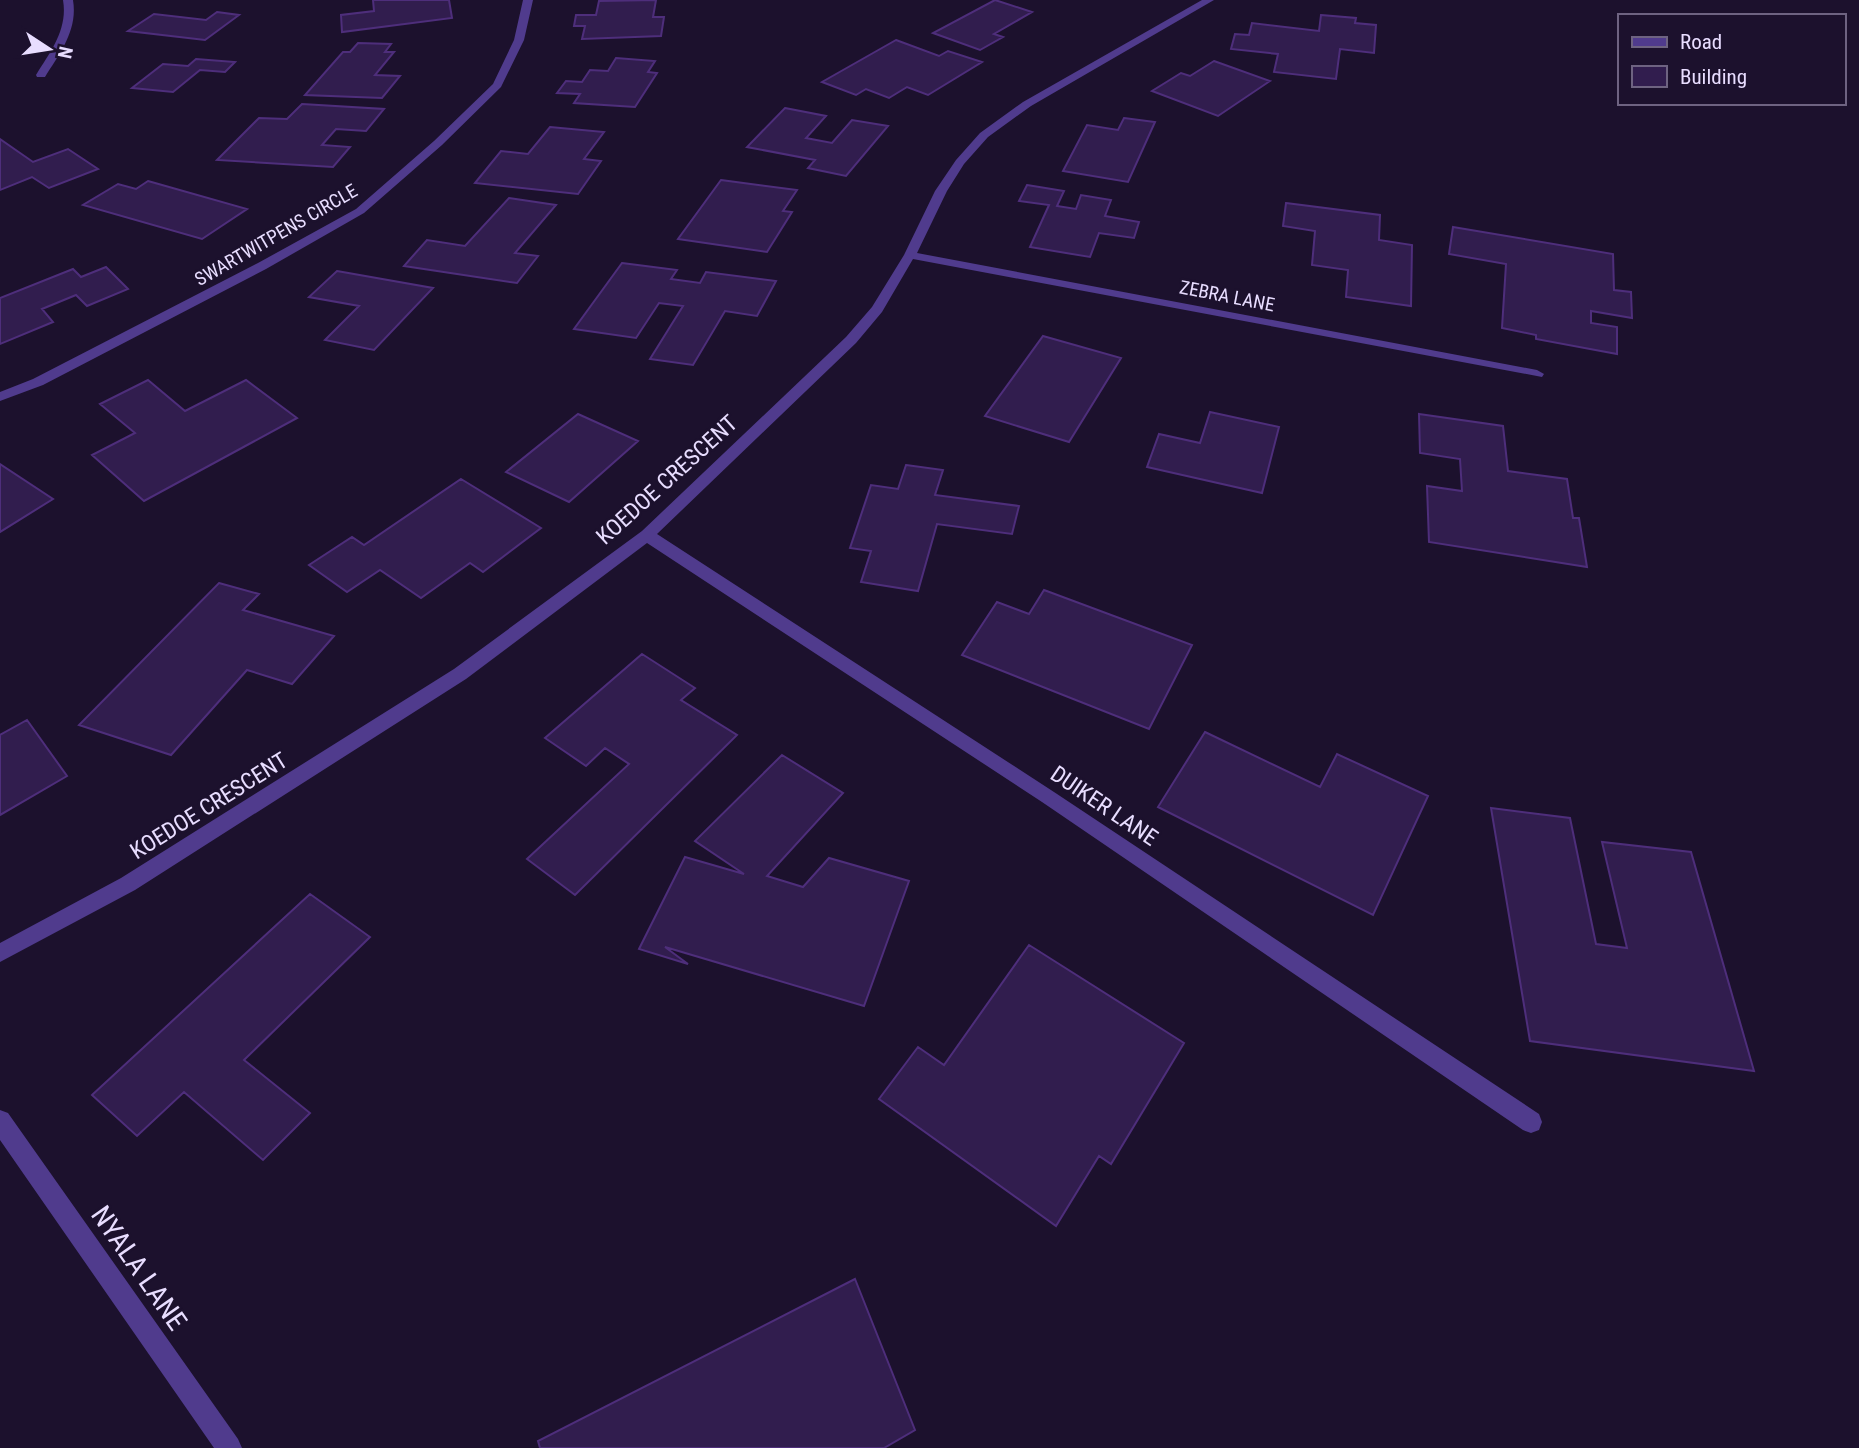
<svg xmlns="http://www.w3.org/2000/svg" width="1859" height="1448" viewBox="0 0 1859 1448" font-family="'Roboto Condensed',sans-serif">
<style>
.building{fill:#311d4e;stroke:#4e2e7b;stroke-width:2}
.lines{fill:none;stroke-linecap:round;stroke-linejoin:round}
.minor{fill:#503b8d;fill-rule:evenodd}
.labels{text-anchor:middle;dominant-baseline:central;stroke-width:5;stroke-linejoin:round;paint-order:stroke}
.far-street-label{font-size:19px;fill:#e8ddff;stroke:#1c112d}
.street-label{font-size:23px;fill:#e8ddff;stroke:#1c112d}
.near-street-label{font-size:28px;fill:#e8ddff;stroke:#1c112d}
</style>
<rect width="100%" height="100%" fill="#1c112d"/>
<path class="building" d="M373 0H449L452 18 342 32 341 15 374 11Z
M656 0 653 17H664L661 36 582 39 585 26H574L576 15H596L599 1Z
M995 0 1032 12 994 34 1003 37 980 50 933 33Z
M217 12 239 15 205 40 128 31 154 14 206 20Z
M1321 15 1356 18 1355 23 1376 25 1374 53 1340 49 1336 79 1274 72 1278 54 1231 49 1235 34 1249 35 1252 23 1319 31Z
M896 40 939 56 948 51 982 62 928 95 907 87 889 98 866 89 856 95 822 82Z
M358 43 391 44 385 52H394L375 75 400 76 382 98 305 95 343 52H350Z
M616 58 655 61 648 72 657 73 635 107 574 103 580 94 557 93 566 81 582 82 590 70 608 71Z
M196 59 235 62 225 72 200 70 173 92 132 88 163 64 188 66Z
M1214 61 1270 81 1218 116 1152 91 1181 73 1190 76Z
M302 104 384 109 366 131 336 129 322 145 350 147 333 167 217 160 259 118 287 119Z
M785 108 826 116 806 138 832 143 852 120 888 126 846 176 808 168 815 160 747 147Z
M1124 118 1155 122 1128 182 1063 171 1087 125 1118 130Z
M550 127 604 132 584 159 601 161 578 194 475 183 501 151 528 154Z
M0 139 33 162 68 149 98 169 49 188 32 177 0 190Z
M721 180 797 190 783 211 792 212 767 252 678 239Z
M148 181 247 209 202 239 83 205 118 184 136 189Z
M1027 185 1064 191 1057 206 1076 209 1081 195 1111 200 1105 216 1139 222 1134 238 1099 233 1090 257 1030 247 1049 205 1019 201Z
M509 198 556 205 515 253 538 256 517 283 404 266 427 240 465 246Z
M1286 203 1380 215 1379 240 1412 245 1411 306 1346 297 1348 270 1312 265 1315 231 1283 226Z
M1453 227 1613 254 1614 290 1631 292 1632 318 1591 311V323L1617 327V354L1536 339V335L1502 328 1506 264 1449 254Z
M622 263 677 270 671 279 700 283 706 272 776 281 757 316 725 311 693 365 650 359 683 306 659 303 636 338 574 329Z
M106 267 128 289 87 306 76 295 42 309 53 322 0 344V298L73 269 81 277Z
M337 271 433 288 374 350 325 340 359 306 309 297Z
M1043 336 1121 358 1069 442 985 416Z
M148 380 185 411 246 380 297 418 144 501 92 455 135 433 100 404Z
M1210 412 1279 427 1262 493 1147 467 1159 434 1200 443Z
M578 414 638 441 569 502 506 472Z
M1419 414 1503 426 1508 471 1567 479 1573 518H1579L1587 567 1429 542 1427 486 1462 491 1460 459 1420 453Z
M0 464 53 499 0 532Z
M906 465 943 470 935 495 1019 506 1012 534 937 524 918 591 861 582 871 551 850 548 871 485 898 489Z
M461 479 541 528 483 572 470 563 421 598 380 570 347 592 309 565 352 537 364 545Z
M219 583 259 594 243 610 334 636 292 684 247 670 171 755 79 725Z
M1044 590 1192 645 1149 729 962 655 997 602 1029 614Z
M642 654 695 688 681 700 737 735 575 895 527 859 629 764 605 748 586 766 545 738Z
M27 720 67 776 0 815V735Z
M1205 732 1320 787 1337 754 1428 796 1373 915 1158 807Z
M782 755 843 793 767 876 803 887 829 858 909 881 864 1006 665 947 688 964 639 949 685 857 744 874 695 841Z
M1491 808 1570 818 1596 944 1627 948 1602 842 1691 852 1754 1071 1530 1041Z
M310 894 370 937 244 1060 310 1113 263 1160 184 1092 137 1136 92 1095Z
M1029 945 1184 1043 1111 1164 1099 1156 1056 1226 879 1099 918 1047 944 1065Z
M855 1279 915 1430 884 1448H540L538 1441Z"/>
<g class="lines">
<path class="minor" d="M63 0H73C78 30 60 53 45 77H37L36 75C51 51 68 29 63 0Z
M523 0H533L524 40 501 87 442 145 364 213 266 269 43 385 0 401V392L33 379 258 263 356 209 434 141 493 84 514 40Z
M1202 0H1214L1031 106 988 137 964 164 947 191 917 253 1537 370 1544 374 1542 377 913 259 882 312 856 343 657 534 1054 792 1539 1114 1542 1122 1539 1130 1531 1133 1523 1130 1042 802 647 543 466 679 135 890 0 962V943L121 878 454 669 642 531 846 337 872 307 904 255 935 191 956 160 980 133 1023 102Z
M0 1110 8 1113 238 1439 242 1448H214L0 1140Z"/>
</g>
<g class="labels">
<g class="far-street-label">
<text transform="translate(276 235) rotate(-30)">SWARTWITPENS CIRCLE</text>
<text transform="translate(1227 296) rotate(11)">ZEBRA LANE</text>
</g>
<g class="street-label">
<text transform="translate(667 480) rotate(-42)">KOEDOE CRESCENT</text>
<text transform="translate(209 806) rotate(-32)">KOEDOE CRESCENT</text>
<text transform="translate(1104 806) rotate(34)">DUIKER LANE</text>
</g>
<g class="near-street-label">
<text transform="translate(139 1268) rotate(55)">NYALA LANE</text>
</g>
</g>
<rect x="1618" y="14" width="228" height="91" fill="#1c112d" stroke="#6e6381" stroke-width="2"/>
<rect x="1632" y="37" width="35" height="10" fill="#503b8d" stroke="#6e6381" stroke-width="2"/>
<text x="1680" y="49" font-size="21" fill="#e8ddff">Road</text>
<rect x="1632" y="66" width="35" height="21" fill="#311d4e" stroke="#6e6381" stroke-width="2"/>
<text x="1680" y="84" font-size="21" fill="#e8ddff">Building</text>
<g transform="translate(49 49) rotate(102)" stroke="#1c112d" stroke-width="5" paint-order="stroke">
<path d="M0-5L12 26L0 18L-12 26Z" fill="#e8ddff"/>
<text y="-10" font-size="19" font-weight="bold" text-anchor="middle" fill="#e8ddff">N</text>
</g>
</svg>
